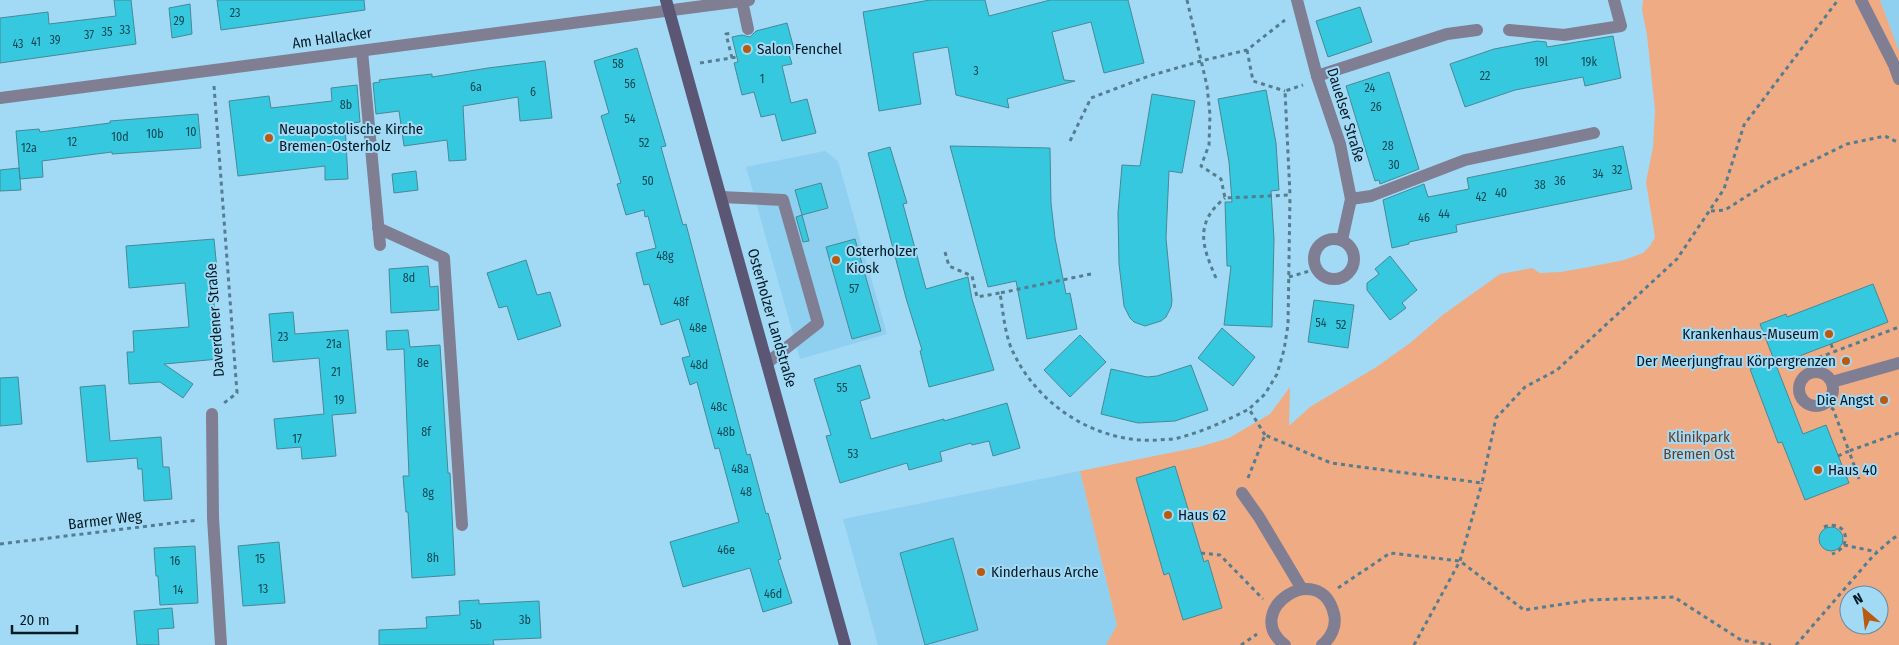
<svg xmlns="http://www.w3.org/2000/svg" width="1899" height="645" viewBox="0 0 1899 645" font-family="'Fira Sans Condensed',sans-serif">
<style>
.built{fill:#8fcfef}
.green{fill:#efab84;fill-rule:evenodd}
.building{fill:#36c8df;stroke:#478995}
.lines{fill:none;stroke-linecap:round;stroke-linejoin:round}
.path{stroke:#557d90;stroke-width:3;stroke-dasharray:4 4;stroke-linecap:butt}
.service{stroke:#807e92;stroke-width:12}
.minor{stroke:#807e92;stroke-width:12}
.secondary{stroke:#5a5673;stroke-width:12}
.poi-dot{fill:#b85a10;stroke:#a2daf6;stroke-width:2}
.labels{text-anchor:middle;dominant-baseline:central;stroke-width:4;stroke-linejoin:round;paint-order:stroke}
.number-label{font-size:12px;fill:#104653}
.street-label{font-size:15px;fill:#041a24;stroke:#a2daf6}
.poi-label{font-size:15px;fill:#041a24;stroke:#a2daf6;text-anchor:start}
.park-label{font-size:15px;fill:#683c22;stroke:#a2daf6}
</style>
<rect width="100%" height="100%" fill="#a2daf6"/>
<path class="built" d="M1880 0H1899V51Z
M825 151 838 161 887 334 800 359 746 167Z
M1080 471 1117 625 1106 645H878L843 519Z"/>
<path class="green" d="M1643 0H1880L1899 51V645H1106L1117 625 1080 471 1199 447 1229 438 1270 414 1290 387 1289 426 1310 407 1378 366 1410 343 1444 314 1500 274 1532 268 1540 273 1560 272 1584 268 1624 260 1643 253 1650 246 1655 237 1646 182 1653 147 1655 110 1647 35 1642 10ZM1849 595H1879V625H1849Z"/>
<path class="building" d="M114 0H131L136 44 0 63V18L48 12 49 24 116 16Z
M217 0H364L365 10 221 30Z
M930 0H985L989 16 1050 0H1128L1144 63 1104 73 1091 22 1052 32 1064 80 1075 81 1007 99 1009 108 956 95 948 47 913 53 921 104 879 111 863 12Z
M190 4 192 34 172 38 169 8Z
M1360 7 1372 42 1328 57 1316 21Z
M787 23 794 49 788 51 792 64 782 66 791 103 807 99 816 133 782 141 775 114 761 117 754 92 742 95 734 63 738 62 732 37 742 35 750 37 756 31Z
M1613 36 1621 78 1585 86 1583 77 1515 90 1465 107 1450 64 1494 49 1537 41 1546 42 1547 47Z
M637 48 666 146 661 147 683 225 686 224 747 455 750 454 766 514 768 513 781 559 778 560 792 603 763 612 750 568 683 587 670 542 739 522 719 448 715 449 697 382 690 385 682 358 690 356 679 319 661 325 649 284 644 285 636 253 656 248 648 216 645 217 644 210 626 215 617 184 621 183 601 116 609 113 594 61Z
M545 61 552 118 520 121 518 97 463 106 466 160 449 161 447 140 404 146 399 111 376 114 373 83 380 82 379 80 432 74V77L488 68Z
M1389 72 1419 169 1380 184 1379 180 1375 181 1346 86Z
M357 85 360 122 345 124 348 179 325 180V166L238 176 229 101 269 96 271 108 332 101 331 88Z
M1266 90 1276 143 1279 190 1271 191 1274 239 1272 327 1224 325 1231 266H1227L1225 202H1232L1229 162 1218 99Z
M1152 94 1195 101 1182 173 1169 171 1166 238 1172 301 1171 307 1166 317 1161 321 1145 326 1134 322 1130 318 1124 306 1119 264 1118 213 1122 165 1140 166Z
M198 114 201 148 112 154V152L42 161 43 177 20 179 16 131 39 129 40 132 110 123V121Z
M950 146 1050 148 1051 203 1055 238 1066 294 1070 293 1077 329 1027 339 1016 281 988 287Z
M1623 146 1632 189 1456 225 1457 232 1409 242V244L1392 248 1383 200 1424 184 1428 197 1469 189 1467 178Z
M890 147 907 203 903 204 926 289 968 277 972 299 994 370 929 387 920 351 922 350 906 298 868 153Z
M19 168 21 190 0 191V170Z
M416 171 418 190 394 193 392 174Z
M821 183 828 208 802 215 795 190Z
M802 215 809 241 803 242 796 217Z
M214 239 218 280 212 281 219 359 164 364 193 384 183 398 160 382 129 384 127 352H134L133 331 189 327 185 283 129 288 126 246Z
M855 239 881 331 852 339 826 247Z
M1390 256 1417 290 1402 303 1406 308 1390 320 1367 290V283L1379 274 1375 269Z
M526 260 537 295 550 292 561 326 518 340 507 306 499 308 487 273Z
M428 266 430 287 438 286 439 310 391 313 389 269Z
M1873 284 1888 322 1776 365 1760 324 1786 314 1787 317Z
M1314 300 1354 305 1348 348 1308 342Z
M293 312 295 334 348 330 356 413 332 415 336 456 302 459 301 447 277 449 274 419 324 414 319 358 273 362 269 314Z
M1222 328 1255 357 1233 386 1198 358Z
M408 330 410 347 440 345 448 473H450L455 575 412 578 408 512H406L403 476H409L404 349 387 350 386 331Z
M1080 335 1106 362 1070 397 1044 370Z
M1774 360 1803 434 1826 425 1849 483 1805 500 1782 442 1778 443 1750 369Z
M860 365 870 398 860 401 871 439 944 419V421L1007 403 1020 448 993 456 989 441 972 445 971 443 940 452 942 461 909 470 907 463 840 483 826 436 831 435 814 379Z
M1191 365 1208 410 1175 421 1138 423 1101 414 1111 369 1147 377 1157 376Z
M18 377 22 424 0 426V378Z
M105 385 110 441 161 437 163 467H169L172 499 144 501 142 469H138L137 458 87 462 80 387Z
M1175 466 1204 562 1208 560 1222 608 1183 620 1169 573 1164 575 1136 478Z
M1819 539a12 12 0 1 1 24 0a12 12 0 1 1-24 0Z
M953 538 978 630 925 645 900 553Z
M279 542 285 603 243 606 238 546Z
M195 546 198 603 160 605 158 576H156L154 548Z
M479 600V604L539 601 541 638 493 640 494 645H379V630L427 628 426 617 460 615 459 601Z
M172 608 174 628 158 629 159 645H137L134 611Z"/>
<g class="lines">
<path class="path" d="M1187 0 1207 86 1210 115 1209 145 1201 166 1221 179 1225 198 1290 195 1285 91 1303 85
M1247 50 1253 81 1285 91
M732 58 726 34 733 33
M700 63 737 57
M214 86 237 393 224 403
M1070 141 1091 98 1149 76 1201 61 1247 50 1285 20
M1711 211 1725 210 1769 182 1847 144 1885 136 1899 143
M945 252 949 266 972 276 977 297 1000 293
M1091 274 1000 293C1003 311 1005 336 1013 352 1039 407 1098 444 1159 440 1165 439 1172 440 1178 438 1202 432 1226 421 1249 409
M1289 277 1316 269
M1216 278C1202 246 1194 223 1225 198
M1831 344 1834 352
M1811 373 1807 362 1899 327
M1824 404 1833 409 1849 451 1899 433
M1265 435 1249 409 1265 394 1277 374 1284 350 1288 325 1290 195
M1838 456 1849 451 1859 479
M1248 478 1265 435 1331 463 1482 483 1496 418 1525 387 1557 370 1677 259 1724 189 1744 125 1838 0
M1824 527C1846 518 1855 546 1832 554
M0 544 198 520
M1844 545 1877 552
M1201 553 1220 555 1263 599
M1338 588 1390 553 1460 561 1524 610 1590 600 1674 597 1741 640 1771 645
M1241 645 1257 634
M1414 645 1460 561 1482 483
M1796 645 1873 556 1892 539 1899 535"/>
<path class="service" d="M1861 0 1894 65 1899 79
M742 1 748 29
M1509 30 1564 35 1621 26 1614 0
M362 51 380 245
M1317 76 1447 34 1477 30
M721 197 783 200 818 323 767 363
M1351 199 1371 196 1465 160 1594 133
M378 228 444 258 462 525
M1799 389a17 17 0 1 1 34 0a17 17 0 1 1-34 0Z
M1832 382 1899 363
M1242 493 1259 517 1302 589
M1285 645C1240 611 1320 557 1334 614 1337 626 1331 638 1322 645"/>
<path class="minor" d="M1297 0 1317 76 1340 144 1351 199 1342 240
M0 98 749 0
M1314 259a20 20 0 1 1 40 0a20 20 0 1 1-40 0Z
M212 414 213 518 221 645"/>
<path class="secondary" d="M666 0 845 645"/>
</g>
<g class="poi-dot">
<circle cx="747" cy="49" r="5"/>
<circle cx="269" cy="138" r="5"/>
<circle cx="836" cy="260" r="5"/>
<circle cx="1829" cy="334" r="5"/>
<circle cx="1846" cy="361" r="5"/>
<circle cx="1884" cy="400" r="5"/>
<circle cx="1818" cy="470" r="5"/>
<circle cx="1168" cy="515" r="5"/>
<circle cx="981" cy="572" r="5"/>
</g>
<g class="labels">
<g class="number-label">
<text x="235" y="13">23</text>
<text x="179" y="21">29</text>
<text x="125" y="30">33</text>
<text x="107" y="32">35</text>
<text x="89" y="35">37</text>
<text x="55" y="40">39</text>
<text x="36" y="42">41</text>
<text x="18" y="44">43</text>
<text x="1541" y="62">19l</text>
<text x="1589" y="62">19k</text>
<text x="618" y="64">58</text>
<text x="976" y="71">3</text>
<text x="1485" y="76">22</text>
<text x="762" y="79">1</text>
<text x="630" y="84">56</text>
<text x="476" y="87">6a</text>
<text x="1370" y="88">24</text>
<text x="533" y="92">6</text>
<text x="346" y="105">8b</text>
<text x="1376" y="107">26</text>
<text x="630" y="119">54</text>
<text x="191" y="132">10</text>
<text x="155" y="134">10b</text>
<text x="120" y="137">10d</text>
<text x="72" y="142">12</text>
<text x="644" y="143">52</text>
<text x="1388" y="146">28</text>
<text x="29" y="148">12a</text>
<text x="1394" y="165">30</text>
<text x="1617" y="170">32</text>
<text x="1598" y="174">34</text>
<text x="648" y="181">50</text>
<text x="1560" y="181">36</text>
<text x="1540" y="185">38</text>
<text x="1501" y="193">40</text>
<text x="1481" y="197">42</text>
<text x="1444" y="214">44</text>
<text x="1424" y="218">46</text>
<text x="665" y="256">48g</text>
<text x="409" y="278">8d</text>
<text x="854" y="289">57</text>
<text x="681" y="302">48f</text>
<text x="1321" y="323">54</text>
<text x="1341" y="325">52</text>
<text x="698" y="328">48e</text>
<text x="283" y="337">23</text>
<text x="334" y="344">21a</text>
<text x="423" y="363">8e</text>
<text x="699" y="365">48d</text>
<text x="336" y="372">21</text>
<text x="842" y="388">55</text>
<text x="339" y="400">19</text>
<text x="719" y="407">48c</text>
<text x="426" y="432">8f</text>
<text x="726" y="432">48b</text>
<text x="297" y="439">17</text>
<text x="853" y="454">53</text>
<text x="740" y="469">48a</text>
<text x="746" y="492">48</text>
<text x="428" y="493">8g</text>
<text x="726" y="550">46e</text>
<text x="433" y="558">8h</text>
<text x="260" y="559">15</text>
<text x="175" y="561">16</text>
<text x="263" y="589">13</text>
<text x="178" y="590">14</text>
<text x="773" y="594">46d</text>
<text x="525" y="620">3b</text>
<text x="476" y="625">5b</text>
</g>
<g class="street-label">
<text transform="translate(332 38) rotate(-8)">Am Hallacker</text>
<text transform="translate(1346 115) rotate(73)">Dauelser Straße</text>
<text transform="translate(772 318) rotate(74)">Osterholzer Landstraße</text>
<text transform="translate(215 320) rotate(-94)">Daverdener Straße</text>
<text transform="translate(105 520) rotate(-7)">Barmer Weg</text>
</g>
<g class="poi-label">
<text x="757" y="49">Salon Fenchel</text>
<text x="279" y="129">Neuapostolische Kirche<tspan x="279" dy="17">Bremen-Osterholz</tspan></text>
<text x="846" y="251">Osterholzer<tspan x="846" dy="17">Kiosk</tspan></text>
<text x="1819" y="334" text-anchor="end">Krankenhaus-Museum</text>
<text x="1836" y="361" text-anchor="end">Der Meerjungfrau Körpergrenzen</text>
<text x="1874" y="400" text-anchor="end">Die Angst</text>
<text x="1828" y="470">Haus 40</text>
<text x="1178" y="515">Haus 62</text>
<text x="991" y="572">Kinderhaus Arche</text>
</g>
<g class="park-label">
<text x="1699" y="437">Klinikpark<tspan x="1699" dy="17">Bremen Ost</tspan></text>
</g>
</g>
<g transform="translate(1864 610) rotate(332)"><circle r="24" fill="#a2daf6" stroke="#638da2"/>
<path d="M0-4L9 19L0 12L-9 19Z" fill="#b85a10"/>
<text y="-8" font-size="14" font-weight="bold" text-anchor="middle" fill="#041a24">N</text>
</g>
<path d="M12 625v8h65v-8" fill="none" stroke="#041a24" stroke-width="2.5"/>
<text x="20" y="625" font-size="15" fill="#041a24" stroke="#a2daf6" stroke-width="4" paint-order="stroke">20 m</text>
</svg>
